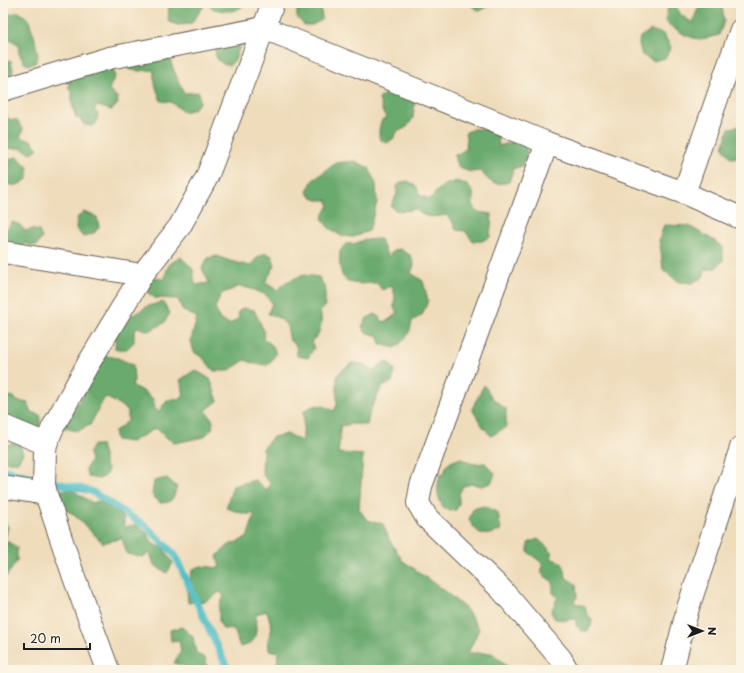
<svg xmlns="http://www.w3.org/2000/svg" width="744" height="673" viewBox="0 0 744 673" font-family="'Playpen Sans',sans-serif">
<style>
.forest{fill:#6aaa6e;stroke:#436345}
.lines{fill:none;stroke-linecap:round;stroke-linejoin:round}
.stream{stroke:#50bec7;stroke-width:7}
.minor-casing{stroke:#665f54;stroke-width:24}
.minor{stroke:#fff;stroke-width:22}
</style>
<rect width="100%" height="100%" fill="#fcf5e5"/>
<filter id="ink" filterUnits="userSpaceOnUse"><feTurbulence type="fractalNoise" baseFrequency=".025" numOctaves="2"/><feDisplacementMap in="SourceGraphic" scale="8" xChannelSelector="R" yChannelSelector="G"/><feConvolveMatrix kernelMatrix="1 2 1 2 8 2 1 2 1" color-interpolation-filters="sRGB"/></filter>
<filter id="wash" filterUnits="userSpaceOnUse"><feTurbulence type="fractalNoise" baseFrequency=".012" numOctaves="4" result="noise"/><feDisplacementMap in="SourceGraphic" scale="16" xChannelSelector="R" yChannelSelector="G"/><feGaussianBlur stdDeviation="0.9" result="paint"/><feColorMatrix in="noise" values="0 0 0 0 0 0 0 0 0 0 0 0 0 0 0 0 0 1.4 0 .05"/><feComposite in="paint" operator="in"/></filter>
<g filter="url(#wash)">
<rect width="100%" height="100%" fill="#efdcbb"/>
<path class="forest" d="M164 3H206L191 24 177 25 168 21 169 7Z
M208 3H245C238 14 224 11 213 9Z
M299 3H320L321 4 322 20 312 25H304L297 17V5Z
M468 3H490V5L480 11 468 4Z
M702 3H725L722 5 724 21 719 35 700 40 685 35 669 25 665 19 669 5 676 6 681 15 693 23 697 10Z
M19 12 28 19 34 35 38 56 35 63 29 65 24 63 19 53 18 44 3 35V15H7Z
M651 30 663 34 671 47 665 58 653 61 642 55 639 44 640 37Z
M242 42C240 48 236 54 235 60L230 65C220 65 215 59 215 49Z
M169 52 172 66 184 93 199 92 200 102 194 109 184 112 171 102 161 101C157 91 153 81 154 70L137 71 128 69 125 61Z
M3 59 11 61 13 71 8 78 3 79Z
M111 63 115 76 109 89 117 97 118 104 112 110 97 106 94 110 98 114 96 124 91 126 83 124 81 119 76 118 72 104V93L69 89V82L72 78 85 71 91 76 93 72Z
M395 85 415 99 413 118 407 127 397 132 394 138 387 143 380 140C378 133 379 127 382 120L387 118 383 113 379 99 386 92Z
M3 103 8 119 17 120 23 129 20 138 31 140 38 149 31 153 20 148 3 149Z
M741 126V157L731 158 723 147 729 128Z
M473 129H490L498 135 499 146 516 141 524 143 528 154 522 166 513 169 509 182C494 186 490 183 481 171L471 172 459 168 455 160V155L465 150 467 141 465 133Z
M17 157 28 167V178C20 186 16 186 5 184 3 176 2 168 5 160Z
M355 161 369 168 376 184 377 202 369 231 353 237 341 236 328 227 322 218 329 205 327 200H317L309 195 307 191 313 180 336 163Z
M408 181 417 187 419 195 429 199 436 192 444 185 456 181 466 184 473 192V206L477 212 492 214 490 237 482 241H473L465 231 456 230 452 221 446 215C435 217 423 219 416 209L403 211 395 210 391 206 397 194V187L401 182Z
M84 212 97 217 99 227 94 233 83 237 76 228 77 218Z
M12 222 20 225 25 231 31 229 39 231 42 238 37 245 31 246 26 243 21 247 5 239V231Z
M664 225 689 226 715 241 723 248V261L716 268 705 270 703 277 692 283 679 282 663 270 661 251 659 240Z
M380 239 388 257 394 250 400 249 411 256 414 265 411 273 423 281 428 301 422 315 412 321C410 335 405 340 395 348L380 344 379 336 365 332 362 326 367 318 376 314 384 322 390 319 397 313 394 308 395 296 392 286 382 290 377 283C365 283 344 288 341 271 339 265 340 257 340 251L346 244 357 243 363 240Z
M266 253 272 256 275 265 270 274 265 282 277 290 286 282 303 275 319 277 325 288V306L320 312C323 322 321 335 311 341L314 348 308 358 297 356 296 345 290 341C287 324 286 319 268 314L272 303 266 295 255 290 240 286 221 294 215 308 220 320 230 324 239 318 238 312 242 308 254 310 264 331 263 338 273 346 276 354 268 365 255 364 245 360 228 371H214L203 358 194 352 191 341 197 317 183 311 178 299 155 298 148 293 149 281 155 277 164 280C166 276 166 270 168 267 170 262 177 260 181 257L193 269 195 285 209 283 202 268 208 258 217 256 230 261 250 266 258 257Z
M163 302 170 313 164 323 149 331 137 327 134 334V342L127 349H115L116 332 120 313 133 315 148 306Z
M101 355 118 358 133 365 134 380 132 386 143 391 153 399 155 408 159 412C166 400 168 398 181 399L184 394 180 380 195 370 210 379 218 401 206 410 213 421 212 429 204 437 175 443 163 435 156 428 131 442 116 440 114 432 128 421V411L117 403 105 397 90 425 78 431 59 427 83 396 80 382Z
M386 361 395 369 392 382 382 387 370 411 367 425 353 424 340 426V439L338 453 363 455 359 509 367 520 383 524 390 541 403 561 409 565 421 574 447 593 466 609 479 629 468 653H492L505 664 509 670H280L277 666 278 652 269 650 268 639 272 628 267 611 256 614C255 623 259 640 249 644 246 646 242 646 240 647L234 629H223L219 622V607L224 596 220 592 206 601 188 603 187 589 193 569 201 566 220 568 217 556 229 545 247 538 255 514H245L226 508 233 486 255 480 267 491 270 483 262 474 263 449 266 444 273 437 287 434 301 441 303 437 304 411C316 403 321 404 334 411L337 405V376L340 372 352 363 363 364 372 370 377 368Z
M484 385 492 398 506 409V427L491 436 481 424 472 409Z
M4 395 14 397 17 401 28 403 31 412 40 415V428L34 433 3 415V396Z
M19 443 23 453 18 462H9L3 460V444L5 445Z
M93 445H101L104 455V464L108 470 105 476 99 479 88 477C85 469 85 468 91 461L89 453Z
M461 458 473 464 485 463 495 473 491 483 482 486 472 484 463 486 459 494V504L456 510 450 511 443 508C437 494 436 490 440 475L444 474C446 462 451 462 461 458Z
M167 478 177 487C173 499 173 503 160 503L152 495 154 481Z
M59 490H72L92 503 98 501 113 509 124 518V527L136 525 147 533 153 544 163 548 173 563 167 573 154 565 150 553 142 557 127 554 122 538 103 543 72 513 58 506Z
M484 506 498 513 501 530C484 538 479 536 469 520L473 509Z
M3 514V518L8 527 5 540 17 547V561L3 581Z
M538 539 551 551 552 559C564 562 565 566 566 578L576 584 577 597 574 602 578 604 585 606 587 615 592 619 591 626 588 631H582L576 626V619L565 620 555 619 551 612 558 597 553 593V582L542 574V563L528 552V543Z
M182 627 193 637 196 653 205 658 208 670H184L185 666 174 663 181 651 179 640 171 641 170 630Z"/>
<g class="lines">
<path class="stream" d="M3 470 91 491 147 527 175 555 228 670"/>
</g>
</g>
<g filter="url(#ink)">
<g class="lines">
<g class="minor-casing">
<path id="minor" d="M3 90 109 58 264 28 547 143 684 193 741 218
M547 143 421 486 418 503 427 518 501 589 561 659 567 670
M684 193 741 30
M3 252 142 275
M3 426 46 444
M3 487 46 494
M108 670 74 577 46 494 44 484 45 452 46 444 53 427 88 364 142 275 180 226 207 177 273 3
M672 670 688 608 741 448"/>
</g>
<use href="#minor" class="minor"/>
</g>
</g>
<rect width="744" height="673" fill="none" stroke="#fcf5e5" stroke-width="16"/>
<g transform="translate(702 631) rotate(90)" stroke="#fcf5e5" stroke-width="3" paint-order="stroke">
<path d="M0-3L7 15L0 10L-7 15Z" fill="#1c1c1c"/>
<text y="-6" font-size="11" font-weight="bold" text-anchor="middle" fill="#1c1c1c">N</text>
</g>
<path d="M24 643v6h66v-6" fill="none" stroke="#1c1c1c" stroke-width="2"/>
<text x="30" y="643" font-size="12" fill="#1c1c1c" stroke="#fcf5e5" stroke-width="3" paint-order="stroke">20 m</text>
</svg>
